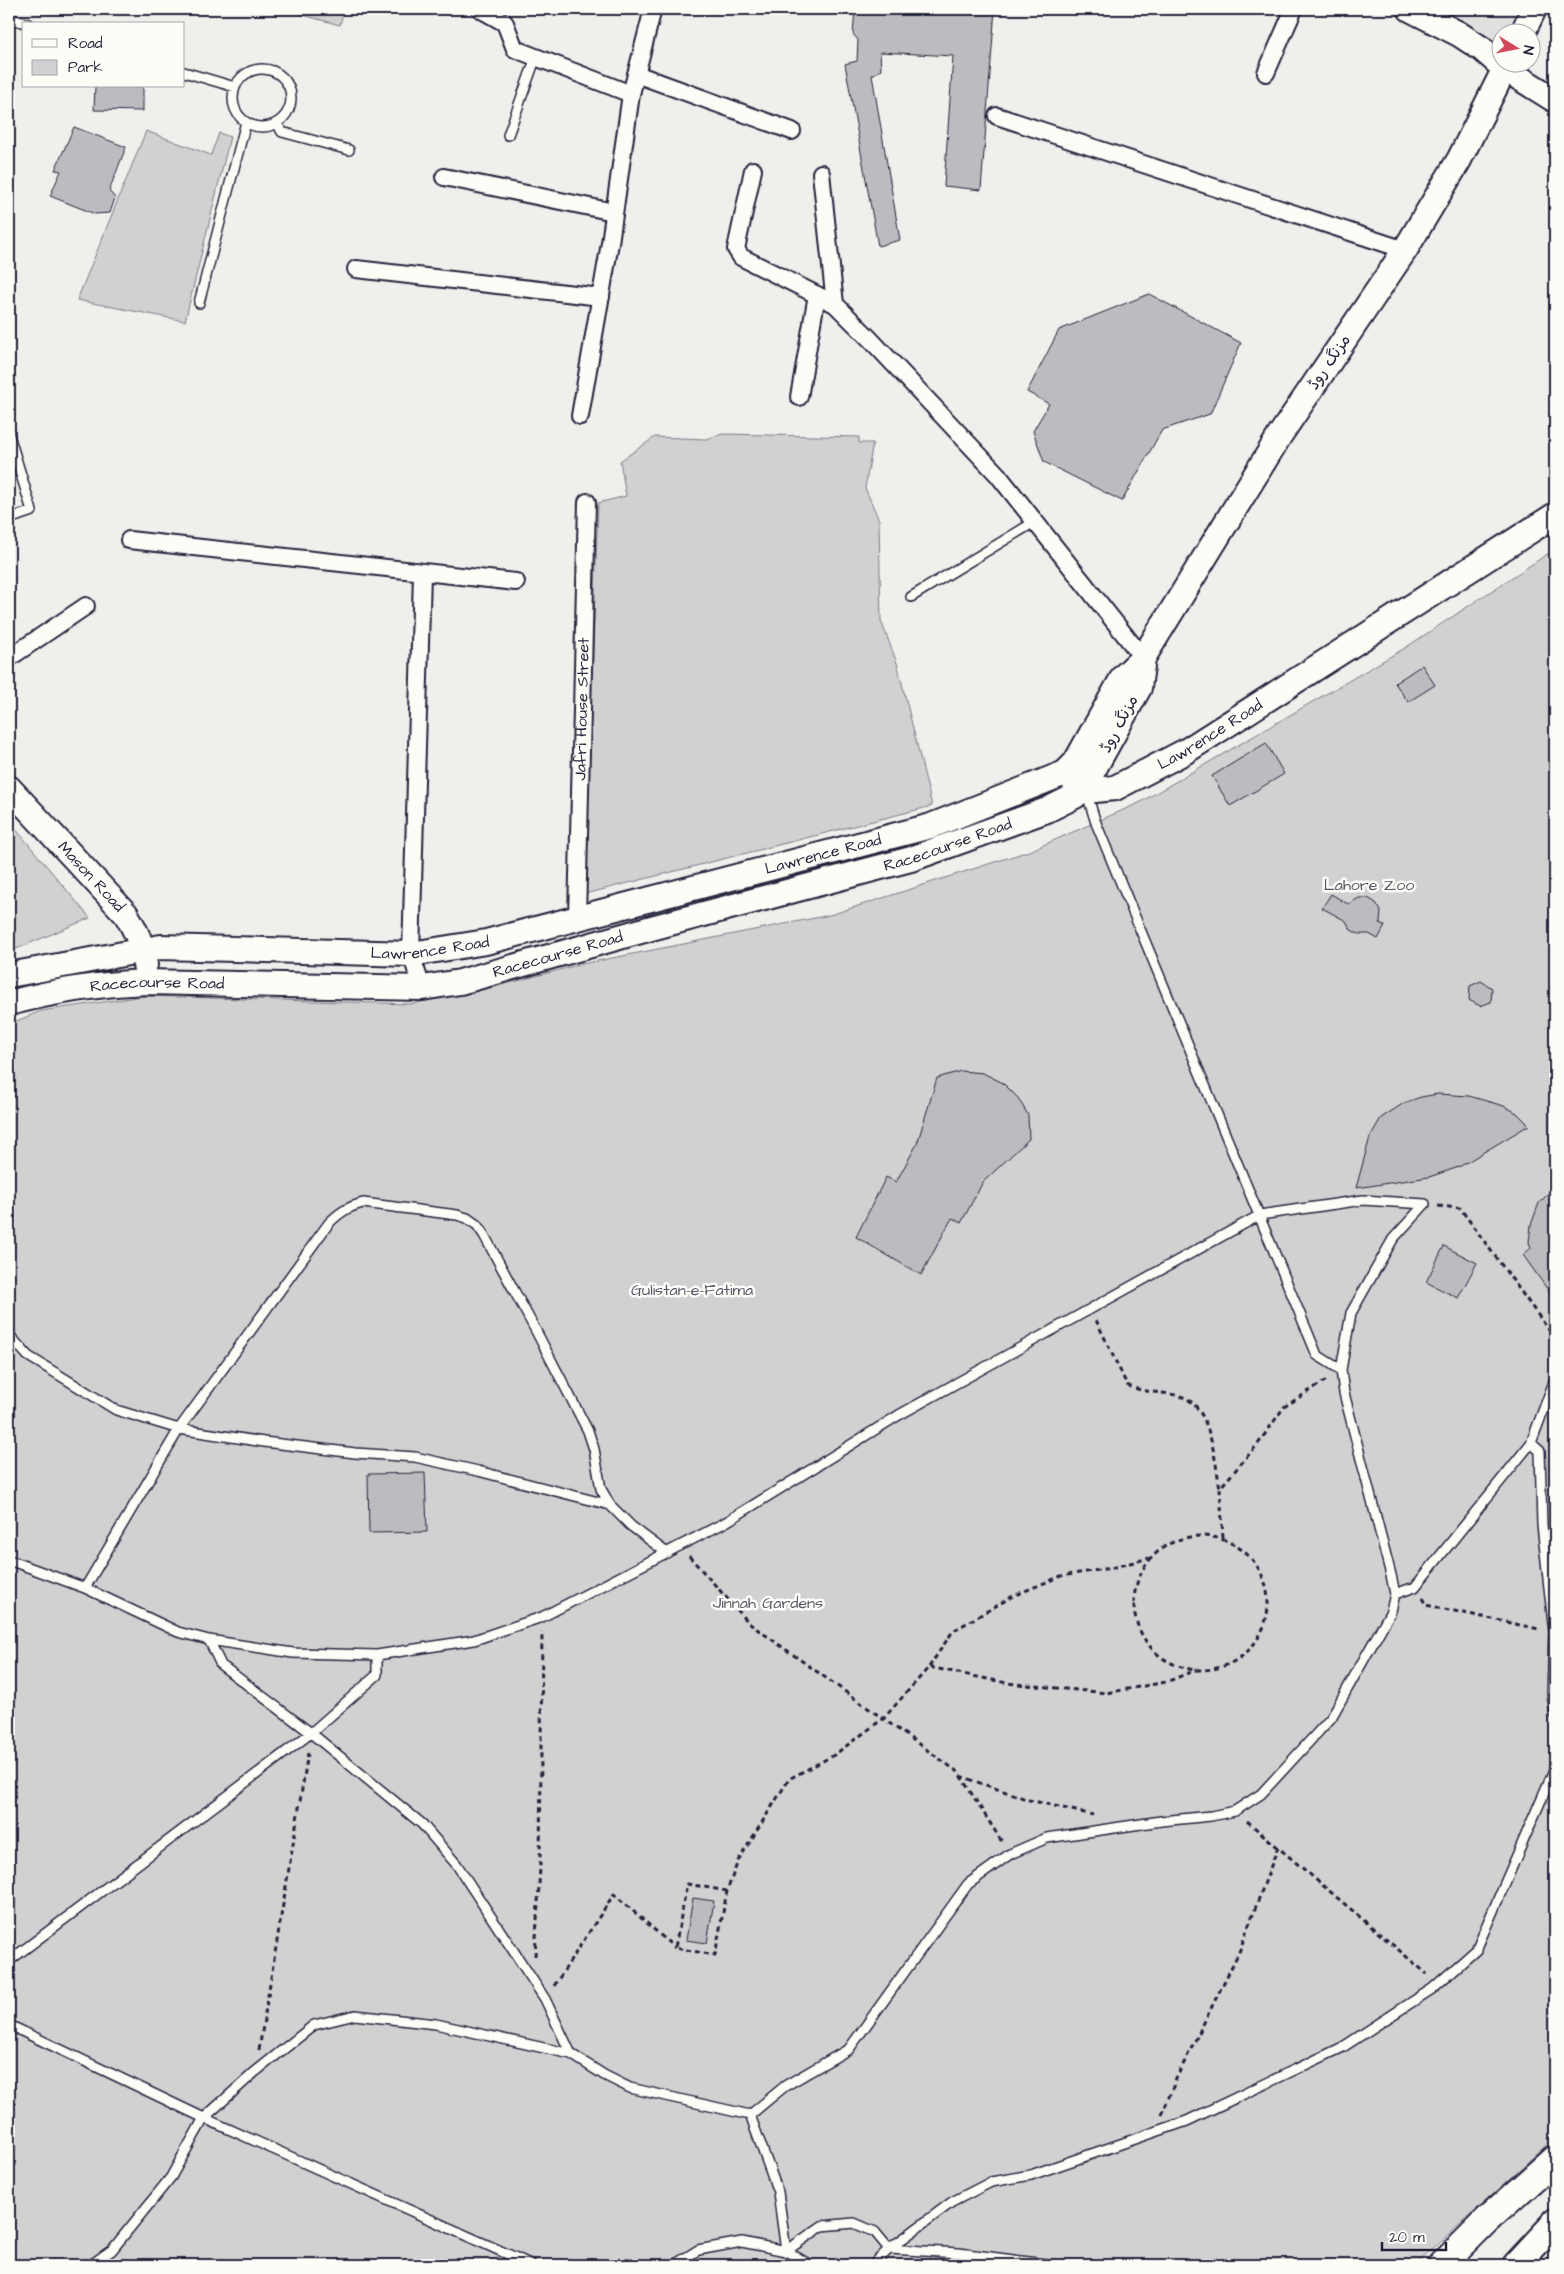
<svg xmlns="http://www.w3.org/2000/svg" width="1564" height="2274" viewBox="0 0 1564 2274" font-family="'Architects Daughter','Playpen Sans Arabic',sans-serif">
<style>
.built{fill:#e0e0df}
.green{fill:#d2d1d1;stroke:#7a7a86}
.building{fill:#bcbcc0;stroke:#22223b}
.lines{fill:none;stroke-linecap:round;stroke-linejoin:round}
.lane-casing{stroke:#22223b;stroke-width:12}
.street-casing{stroke:#22223b;stroke-width:20}
.secondary-casing{stroke:#22223b;stroke-width:28}
.primary-casing{stroke:#22223b;stroke-width:30}
.path{stroke:#22223b;stroke-width:3;stroke-dasharray:5 4;stroke-linecap:butt}
.lane{stroke:#fdfcf7;stroke-width:9}
.street{stroke:#fdfcf7;stroke-width:16}
.secondary{stroke:#fdfcf7;stroke-width:24}
.primary{stroke:#fdfcf7;stroke-width:26}
.labels{text-anchor:middle;dominant-baseline:central;stroke-width:5;stroke-linejoin:round;paint-order:stroke}
.street-label{font-size:16px;fill:#22223b;stroke:#fdfcf7}
.park-label{font-size:16px;fill:#575768;stroke:#fdfcf7}
</style>
<rect width="100%" height="100%" fill="#f0efec"/>
<filter id="ink" filterUnits="userSpaceOnUse"><feTurbulence type="fractalNoise" baseFrequency=".02" numOctaves="2"/><feDisplacementMap in="SourceGraphic" scale="10" xChannelSelector="R" yChannelSelector="G"/><feConvolveMatrix kernelMatrix="1 2 1 2 8 2 1 2 1" color-interpolation-filters="sRGB"/></filter>
<g filter="url(#ink)">
<path class="built" d="M1425 9H1534L1523 32H1502V62Z"/>
<path class="green" d="M296 9H344L340 25 299 14Z
M146 131 211 155 219 133 230 137 185 321 77 300Z
M723 434 859 437V443H873L865 488 879 520 881 621 897 663 932 806 585 894 598 503 626 496 620 461 655 437 706 439Z
M1555 549V2138L1420 2261 1418 2265H9V1024L41 1011 144 996 411 1004 490 988 582 964 830 915 1032 850 1139 803 1405 648Z
M9 821 90 918 9 952Z"/>
<path class="building" d="M855 9H995L981 190 944 186 953 56 880 52 881 70 872 75 900 240 878 246 845 64 857 61 858 40 853 34Z
M95 86H143V111L94 110Z
M74 127 126 147 109 191 115 198 110 213 95 214 50 196 61 171 55 170Z
M1149 294 1241 343 1210 414 1162 430 1122 501 1044 462 1033 431 1049 404 1027 392 1059 330Z
M1422 665 1435 685 1408 702 1395 683Z
M1266 743 1284 774 1230 806 1212 776Z
M1331 894 1348 904 1359 898H1368L1376 903 1381 911 1380 923 1385 926 1378 939 1369 934H1359L1351 930 1346 921 1322 908Z
M1481 981 1492 988 1491 1002 1480 1006 1469 1000 1470 986Z
M961 1071 983 1073 1003 1083 1018 1098 1028 1115 1029 1139 983 1182 961 1223 952 1218 921 1275 856 1237 886 1177 896 1182 917 1144 937 1078Z
M1438 1094 1469 1096 1504 1106 1517 1113 1529 1125 1459 1167 1429 1177 1356 1188 1370 1137 1381 1118 1404 1103 1421 1097Z
M1555 1187V1300L1523 1255 1531 1248 1529 1242 1531 1225 1539 1203Z
M1444 1246 1477 1263 1458 1298 1426 1282Z
M425 1473 427 1532 369 1533 368 1474Z
M693 1898 714 1901 707 1943 686 1940Z"/>
<g class="lines">
<g class="lane-casing">
<path id="lane" d="M9 18 28 24
M233 98a29 29 0 1 1 58 0a29 29 0 1 1-58 0Z
M184 72 235 87
M277 123 282 132 349 150
M508 135 536 57
M199 303 246 122
M9 435 32 511 9 519
M911 597 1036 521
M9 1335 28 1356 116 1410 179 1429 264 1442 355 1453 415 1457 478 1471 610 1505
M1341 1370 1351 1313 1393 1239 1425 1204
M1531 1443 1555 1379
M9 1560 85 1588 178 1632 209 1640 221 1665 311 1733 422 1824 457 1865 545 1999 571 2054 604 2075 630 2088 750 2115 778 2192 786 2251 822 2226 854 2223 875 2232 889 2249 959 2253 1053 2265
M85 1588 179 1429 329 1223C340 1212 348 1207 363 1203L457 1215 467 1218 477 1225 484 1235 536 1331 588 1431 594 1449 601 1489 610 1505 631 1526 667 1553
M1395 1594 1415 1587 1531 1443 1540 1451 1542 1525 1554 1632 1552 1694 1555 1714
M209 1640 293 1653 377 1655 474 1640 542 1617 726 1522 899 1415 1260 1215 1363 1200 1425 1204
M9 1961 311 1733 377 1675V1655
M9 2025 204 2118 532 2265
M750 2115 785 2086 849 2049 968 1884 1010 1854 1047 1838 1161 1821 1211 1816 1235 1811 1261 1794 1331 1718 1391 1611 1395 1594 1391 1575 1344 1393 1341 1370 1317 1355 1096 823 1086 791
M91 2265 112 2250 171 2177 204 2118 255 2072 314 2025 355 2015 436 2024 571 2054
M674 2265 698 2250 742 2242 786 2251 810 2265
M873 2265 889 2249 952 2202 991 2182 1031 2175 1187 2121 1343 2047 1432 1989 1476 1950 1554 1770 1555 1763"/>
</g>
<g class="street-casing">
<g id="street">
<path d="M480 9 505 23 515 49 631 94"/>
<path d="M1266 73 1294 9"/>
<path d="M636 74 792 131"/>
<path d="M997 116 1405 250"/>
<path d="M753 170 736 249 741 257 835 304 871 340 998 475 1143 658"/>
<path d="M821 173 835 304"/>
<path d="M444 177 614 212"/>
<path d="M356 269 601 297"/>
<path d="M799 397 817 295"/>
<path d="M580 416 610 243 631 94 653 9"/>
<path d="M129 540 516 582"/>
<path d="M422 574 411 954 422 988"/>
<path d="M9 658 86 606"/>
<path id="s1" d="M577 918 587 502"/>
</g>
</g>
<g class="secondary-casing">
<g id="secondary">
<path d="M1410 9 1459 34 1482 49 1505 69 1555 100"/>
<path d="M1523 32 1534 9"/>
<path id="s2" d="M1072 779 1084 787 1095 790 1115 788 1186 751 1555 515"/>
<path id="s3" d="M9 788 126 914C136 931 143 945 145 965"/>
<path id="s4" d="M9 975 161 947 411 954 486 942 931 826 1065 773 1075 763 1123 677 1143 658 1280 435 1405 250 1459 160 1508 62"/>
<path id="s5" d="M9 1003C55 991 98 984 146 982L422 988 460 982 655 927 911 859 1047 810 1075 796 1084 787 1139 688 1143 658"/>
</g>
</g>
<g class="primary-casing">
<path id="primary" d="M1442 2265 1486 2221 1555 2159
M1516 2265 1555 2223"/>
</g>
<path class="path" d="M1438 1206 1460 1208 1554 1337 1555 1346
M1096 1320 1127 1385C1144 1394 1165 1391 1183 1397 1211 1407 1215 1463 1220 1488
M1134 1603a67 67 0 1 1 134 0a67 67 0 1 1-134 0Z
M1223 1538 1220 1488 1258 1444 1284 1407 1328 1379
M689 1556 750 1624 958 1772 1002 1842
M1422 1598 1426 1605 1539 1629
M929 1667 953 1631 1013 1596 1061 1576 1111 1568 1149 1558
M960 1776 1029 1800 1093 1815
M1247 1821 1427 1974
M727 1891 687 1884 675 1948 715 1955 727 1891 738 1861 789 1779 834 1755 884 1718 929 1667 1007 1683 1106 1693 1166 1682 1196 1670
M535 1956 540 1867 542 1632
M554 1986 614 1894 675 1948
M259 2050 308 1753
M1162 2115 1176 2079 1239 1952 1278 1847"/>
<use href="#lane" class="lane"/>
<use href="#street" class="street"/>
<use href="#secondary" class="secondary"/>
<use href="#primary" class="primary"/>
</g>
</g>
<g class="labels">
<g class="street-label">
<text transform="translate(1329 362) rotate(-56)">مزنگ روڈ</text>
<text stroke="none"><textPath href="#s1" startOffset="209">Jafri House Street</textPath></text>
<text transform="translate(1119 724) rotate(-62)">مزنگ روڈ</text>
<text stroke="none"><textPath href="#s2" startOffset="155">Lawrence Road</textPath></text>
<text stroke="none"><textPath href="#s5" startOffset="960">Racecourse Road</textPath></text>
<text stroke="none"><textPath href="#s4" startOffset="829">Lawrence Road</textPath></text>
<text stroke="none"><textPath href="#s3" startOffset="121">Mason Road</textPath></text>
<text stroke="none"><textPath href="#s4" startOffset="424">Lawrence Road</textPath></text>
<text stroke="none"><textPath href="#s5" startOffset="555">Racecourse Road</textPath></text>
<text stroke="none"><textPath href="#s5" startOffset="150">Racecourse Road</textPath></text>
</g>
<g class="park-label">
<text x="1369" y="885">Lahore Zoo</text>
<text x="692" y="1290">Gulistan-e-Fatima</text>
<text x="768" y="1603">Jinnah Gardens</text>
</g>
</g>
<rect width="1564" height="2274" fill="none" stroke="#fdfcf7" stroke-width="30"/>
<rect x="15" y="15" width="1534" height="2244" fill="none" stroke="#22223b" stroke-width="2" filter="url(#ink)"/>
<rect x="22" y="22" width="162" height="65" fill="#fdfcf7" stroke="#a5a5ac"/>
<rect x="32" y="39" width="25" height="8" fill="#fdfcf7" stroke="#a5a5ac"/>
<text x="68" y="48" font-size="15" fill="#22223b">Road</text>
<rect x="32" y="60" width="25" height="15" fill="#d2d1d1" stroke="#a5a5ac"/>
<text x="68" y="72" font-size="15" fill="#22223b">Park</text>
<g transform="translate(1516 48) rotate(100)"><circle r="24" fill="#fdfcf7" stroke="#a5a5ac"/>
<path d="M0-4L9 19L0 12L-9 19Z" fill="#d1495b"/>
<text y="-8" font-size="14" font-weight="bold" text-anchor="middle" fill="#22223b">N</text>
</g>
<path d="M1382 2242v8h64v-8" fill="none" stroke="#22223b" stroke-width="2.5"/>
<text x="1389" y="2242" font-size="15" fill="#22223b" stroke="#fdfcf7" stroke-width="4" paint-order="stroke">20 m</text>
</svg>
